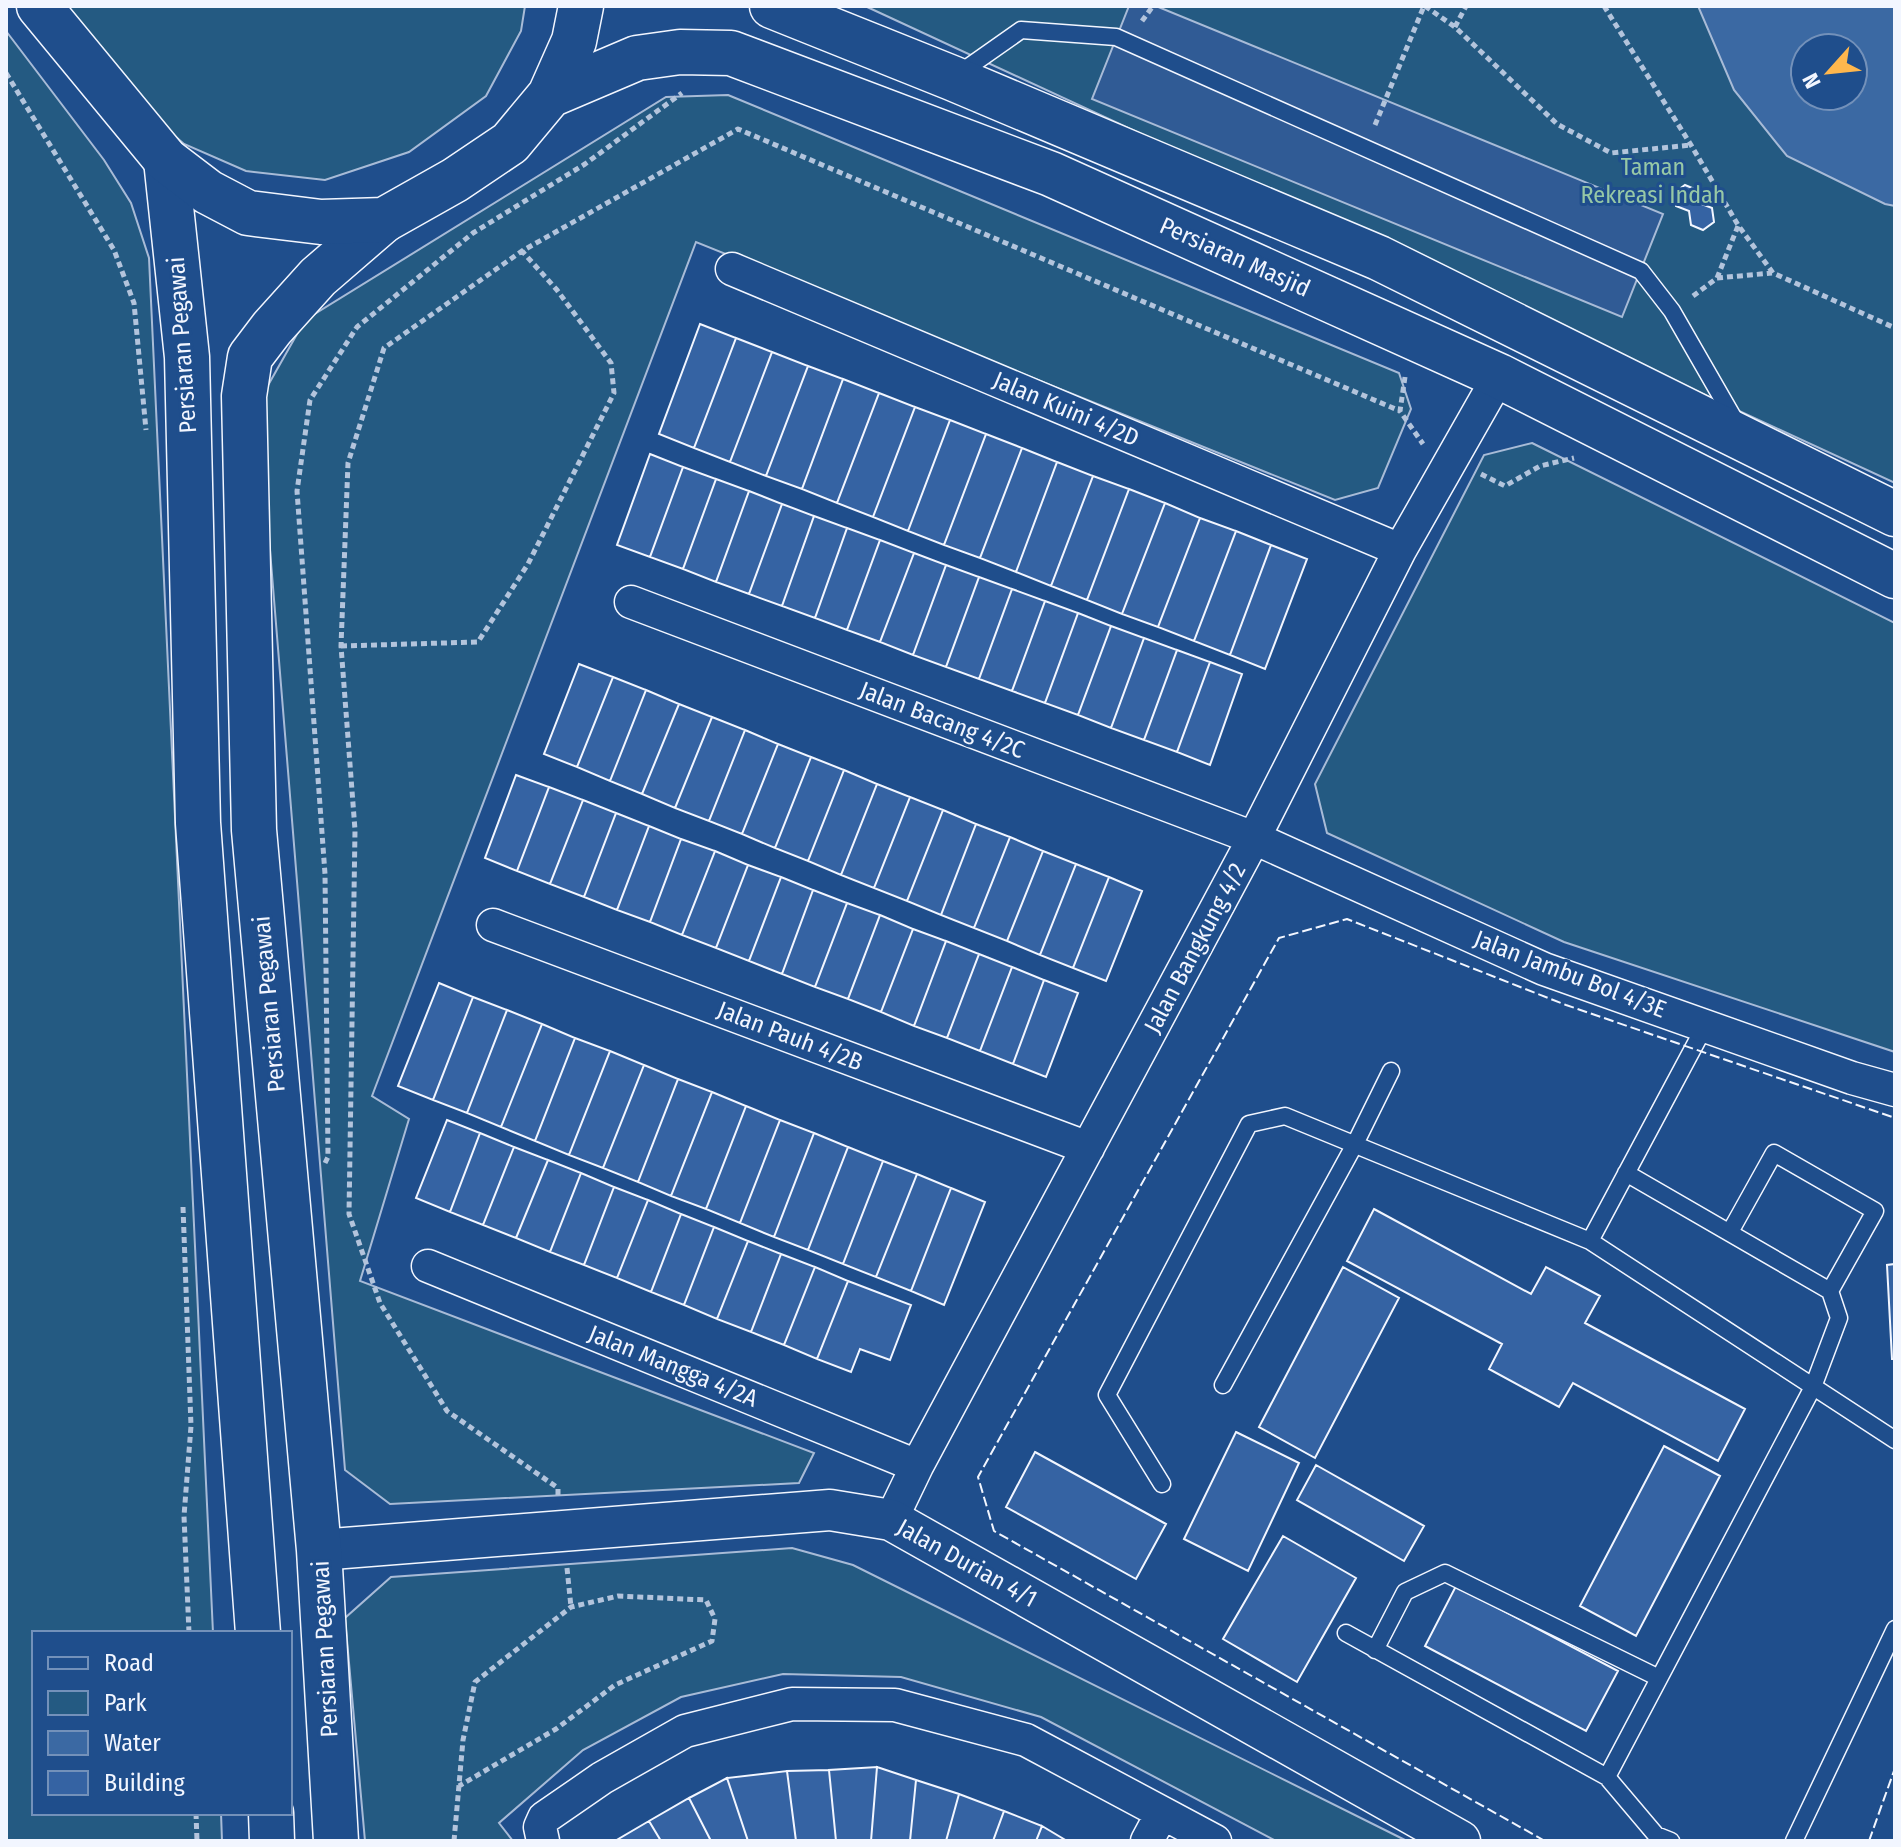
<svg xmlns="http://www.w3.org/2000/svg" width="1901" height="1847" viewBox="0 0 1901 1847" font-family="'Fira Sans Condensed',sans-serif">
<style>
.green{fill:#245a82;stroke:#a8bbd7;stroke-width:2;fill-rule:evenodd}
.parking{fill:#305b95;stroke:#a8bbd7;stroke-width:2}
.water{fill:#3b69a3;stroke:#a8bbd7;stroke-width:2;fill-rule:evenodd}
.building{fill:#3563a3;stroke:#f2f6ff;stroke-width:2}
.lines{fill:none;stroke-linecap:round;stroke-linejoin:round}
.service-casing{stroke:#f2f6ff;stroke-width:19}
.minor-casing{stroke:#f2f6ff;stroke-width:35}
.tertiary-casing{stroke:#f2f6ff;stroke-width:43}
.secondary-casing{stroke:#f2f6ff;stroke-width:47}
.primary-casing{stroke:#f2f6ff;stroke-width:47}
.path{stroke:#b3c4dc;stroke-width:5;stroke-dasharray:6 4;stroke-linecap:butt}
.service{stroke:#1f4e8c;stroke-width:16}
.minor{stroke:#1f4e8c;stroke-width:32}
.tertiary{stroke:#1f4e8c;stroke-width:40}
.secondary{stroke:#1f4e8c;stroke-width:44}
.primary{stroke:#1f4e8c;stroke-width:44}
.fence{stroke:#f2f6ff;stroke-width:2;stroke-dasharray:10 4;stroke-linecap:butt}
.labels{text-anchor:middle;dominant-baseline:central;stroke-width:6;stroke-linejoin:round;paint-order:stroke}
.park-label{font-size:24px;fill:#97c8a6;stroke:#1f4e8c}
.street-label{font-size:24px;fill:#f2f6ff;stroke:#1f4e8c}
</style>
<rect width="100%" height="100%" fill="#1f4e8c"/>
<path class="green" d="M54 6H525L521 31 486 96 409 152 325 180 246 171 184 144 126 93Z
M865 6H1895V483ZM1805 48H1853V96H1805Z
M6 31 104 160 131 203 149 258 213 1633H34V1813H221L222 1841H6Z
M728 95 1399 373 1411 409 1378 488 1335 500 696 242 372 1096 409 1119 360 1281 814 1453 799 1483 390 1504 345 1470 258 403 305 320 666 97Z
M1532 443 1895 623V1052L1564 942 1327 833 1315 784 1484 455Z
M792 1548 853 1565 1407 1841H1276L1041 1717 901 1677 783 1674 681 1697 583 1750 499 1823 513 1841H365L345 1618 391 1577Z"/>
<path class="parking" d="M1129 6H1156L1663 214 1622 317 1092 99Z"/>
<path class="water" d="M1698 6H1895V206L1885 204 1787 156 1734 90ZM1805 48H1853V96H1805Z"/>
<path class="building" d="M1685 185 1697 190 1699 203 1712 208 1714 222 1703 230 1691 225 1689 211 1676 206 1674 193Z
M700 324 736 338 694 448 659 434Z
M736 338 772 352 730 462 694 448Z
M772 352 808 366 766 476 730 462Z
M808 366 843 379 802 489 766 476Z
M843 379 879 393 837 503 802 489Z
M879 393 915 407 873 517 837 503Z
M915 407 950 420 908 531 873 517Z
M950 420 986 434 944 545 908 531Z
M986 434 1022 448 980 558 944 545Z
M1022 448 1057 462 1016 572 980 558Z
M650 454 683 467 650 557 617 545Z
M1057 462 1093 476 1051 586 1016 572Z
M683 467 716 479 683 569 650 557Z
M1093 476 1129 489 1087 600 1051 586Z
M716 479 749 491 716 582 683 569Z
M1129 489 1165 503 1122 614 1087 600Z
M749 491 782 504 749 594 716 582Z
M1165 503 1200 518 1158 627 1122 614Z
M782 504 814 516 782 606 749 594Z
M814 516 847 528 815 618 782 606Z
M1200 518 1236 531 1194 641 1158 627Z
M847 528 880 540 847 630 815 618Z
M1236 531 1271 545 1230 655 1194 641Z
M880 540 914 553 880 642 847 630Z
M1271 545 1307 559 1265 669 1230 655Z
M914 553 946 565 913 655 880 642Z
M946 565 979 577 946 667 913 655Z
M979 577 1012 589 979 679 946 667Z
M1012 589 1045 601 1012 691 979 679Z
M1045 601 1078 613 1045 703 1012 691Z
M1078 613 1111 626 1078 715 1045 703Z
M1111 626 1144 638 1111 728 1078 715Z
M1144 638 1177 650 1144 740 1111 728Z
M1177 650 1210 662 1177 752 1144 740Z
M1210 662 1242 674 1210 765 1177 752Z
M579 664 613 677 577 767 544 754Z
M613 677 646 690 610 781 577 767Z
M646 690 679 704 642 794 610 781Z
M679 704 712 717 675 808 642 794Z
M712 717 745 730 709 821 675 808Z
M745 730 778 744 742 834 709 821Z
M778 744 811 757 775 848 742 834Z
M811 757 844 770 808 861 775 848Z
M844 770 877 784 841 875 808 861Z
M516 775 549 787 517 871 485 858Z
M877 784 910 797 874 888 841 875Z
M549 787 583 800 550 884 517 871Z
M910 797 943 810 907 901 874 888Z
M583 800 616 813 584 897 550 884Z
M943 810 976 824 941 915 907 901Z
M616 813 649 826 617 910 584 897Z
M976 824 1010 837 974 928 941 915Z
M649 826 681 839 650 922 617 910Z
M1010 837 1043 851 1007 941 974 928Z
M681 839 715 851 682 935 650 922Z
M715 851 748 865 716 948 682 935Z
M1043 851 1076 864 1040 955 1007 941Z
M1076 864 1109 877 1073 968 1040 955Z
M748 865 781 877 749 961 716 948Z
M781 877 813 890 782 974 749 961Z
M1109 877 1142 891 1106 981 1073 968Z
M813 890 847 903 815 987 782 974Z
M847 903 880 915 848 999 815 987Z
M880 915 913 929 881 1012 848 999Z
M913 929 946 941 914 1026 881 1012Z
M946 941 979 954 947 1038 914 1026Z
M979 954 1012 967 980 1051 947 1038Z
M1012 967 1044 980 1013 1064 980 1051Z
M1044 980 1078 993 1046 1077 1013 1064Z
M439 983 473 997 433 1100 398 1086Z
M473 997 507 1010 467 1113 433 1100Z
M507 1010 542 1024 501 1127 467 1113Z
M542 1024 575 1038 535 1141 501 1127Z
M575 1038 610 1051 569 1155 535 1141Z
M610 1051 644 1065 603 1168 569 1155Z
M644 1065 678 1079 638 1182 603 1168Z
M678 1079 712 1092 671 1196 638 1182Z
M712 1092 746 1106 706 1209 671 1196Z
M746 1106 780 1120 740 1223 706 1209Z
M447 1120 480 1133 450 1212 416 1198Z
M780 1120 814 1133 774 1237 740 1223Z
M480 1133 514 1147 483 1225 450 1212Z
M814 1133 848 1147 808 1250 774 1237Z
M514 1147 548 1160 516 1238 483 1225Z
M848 1147 883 1161 843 1264 808 1250Z
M548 1160 581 1173 550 1252 516 1238Z
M883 1161 917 1174 876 1277 843 1264Z
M581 1173 614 1187 584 1265 550 1252Z
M917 1174 951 1188 911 1291 876 1277Z
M614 1187 648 1200 617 1278 584 1265Z
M951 1188 985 1202 944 1305 911 1291Z
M648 1200 681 1214 651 1292 617 1278Z
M1374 1209 1531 1294 1546 1267 1600 1296 1585 1323 1745 1409 1718 1461 1573 1383 1559 1407 1489 1369 1502 1344 1347 1261Z
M681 1214 714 1227 684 1305 651 1292Z
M714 1227 748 1241 717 1319 684 1305Z
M748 1241 781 1254 751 1332 717 1319Z
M781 1254 815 1267 784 1345 751 1332Z
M1895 1264V1359H1892L1887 1265Z
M815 1267 848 1281 817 1359 784 1345Z
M1343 1267 1399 1298 1315 1458 1259 1427Z
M848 1281 911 1305 890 1360 860 1349 851 1372 817 1359Z
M1236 1432 1299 1463 1248 1571 1184 1539Z
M1664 1446 1720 1476 1636 1636 1580 1606Z
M1035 1452 1166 1524 1136 1579 1006 1507Z
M1316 1465 1424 1526 1404 1561 1297 1500Z
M1283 1536 1356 1578 1297 1682 1223 1639Z
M1456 1586 1618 1671 1586 1731 1425 1646Z
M877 1767 871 1841H836L829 1770Z
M877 1767 916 1780 910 1841H871Z
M829 1770 836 1841H796L787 1771Z
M787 1771 796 1841H748L727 1778Z
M727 1778 748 1841H711L689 1798Z
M916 1780 959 1794 946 1841H910Z
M959 1794 1004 1811 993 1841H946Z
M689 1798 711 1841H661L649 1821Z
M1004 1811 1042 1826 1036 1841H993Z
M649 1821 661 1841H615Z
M1042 1826 1067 1841H1036Z"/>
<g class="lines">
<g class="service-casing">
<path id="service" d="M957 75 1021 30 1116 37 1641 271 1672 311 1737 424
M1730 1232 1774 1153 1875 1211 1830 1291
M1590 1241 1705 1026
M1223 1385 1355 1144 1391 1071
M1162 1484 1107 1395 1249 1124 1285 1116 1590 1241 1895 1440
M1346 1633 1607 1777 1656 1835 1671 1841
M1375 1650 1405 1592 1445 1573 1659 1678
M1607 1777 1813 1387 1839 1318 1830 1291 1626 1173
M1794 1841 1895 1629"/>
</g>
<g class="minor-casing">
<path id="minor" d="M732 269 1400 550
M631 602 1254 838 1544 969 1852 1078 1895 1090
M493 925 1088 1148
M428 1266 917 1466
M891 1520 917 1466 1254 838 1400 550 1499 376
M543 1841 540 1827 544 1818 602 1778 685 1731 792 1704 895 1705 1026 1740 1215 1841
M1147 1841 1162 1813"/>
</g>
<g class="tertiary-casing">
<path id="tertiary" d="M319 1550 830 1510 891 1520 1460 1841"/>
</g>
<g class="secondary-casing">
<path id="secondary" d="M166 160 187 357 198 823 258 1633
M271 1813 272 1841
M336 1841 319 1550 254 830 244 396 250 357 272 328 318 277 384 220"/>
</g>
<g class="primary-casing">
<path id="primary" d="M39 6 166 160 208 192 248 213 321 222 384 220 455 180 510 143 550 95 574 41 581 6
M772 6 952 78 1379 258 1895 514
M550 95 637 58 680 52 731 53 1051 174 1499 376 1895 576"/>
</g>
<path class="path" d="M1425 6 1455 27 1557 124 1611 153 1691 145
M1604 6 1691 145 1738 225 1773 273 1895 328
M1142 21 1153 6
M1455 27 1466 6
M6 73 114 250 134 303 146 430
M1375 125 1424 6
M1717 278 1772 273
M1693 296 1717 278 1738 226
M1405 377 1400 411 1423 444
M1481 474 1505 486 1540 466 1574 458
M341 646 478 642 528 564 614 393 611 363 557 290 522 251
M325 1163 328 1157 325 874 297 491 310 400 357 327 473 233 585 164 682 93
M183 1207 191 1426 184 1516 189 1633
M558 1495V1488L447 1411 380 1303 349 1214 355 830 341 646 348 463 384 348 522 251 738 129 1400 411
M567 1568 571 1607
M196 1813 197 1841
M454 1841 463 1740 475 1682 571 1607 618 1596 706 1600 715 1619 712 1641 615 1685 556 1729 459 1786"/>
<use href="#service" class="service"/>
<use href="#minor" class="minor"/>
<use href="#tertiary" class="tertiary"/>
<use href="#secondary" class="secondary"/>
<use href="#primary" class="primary"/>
<path class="fence" d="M1545 1841 994 1531 978 1477 1279 938 1347 919 1566 1005 1895 1118
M1869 1841 1895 1768"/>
</g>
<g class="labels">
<g class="park-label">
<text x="1653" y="167">Taman<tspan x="1653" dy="28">Rekreasi Indah</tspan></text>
</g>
<g class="street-label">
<text transform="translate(1235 257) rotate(24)">Persiaran Masjid</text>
<text transform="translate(182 345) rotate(-94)">Persiaran Pegawai</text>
<text transform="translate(1066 409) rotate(23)">Jalan Kuini 4/2D</text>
<text transform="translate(942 720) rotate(21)">Jalan Bacang 4/2C</text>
<text transform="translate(1195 948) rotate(-62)">Jalan Bangkung 4/2</text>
<text transform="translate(1570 974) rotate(21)">Jalan Jambu Bol 4/3E</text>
<text transform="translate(269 1004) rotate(-95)">Persiaran Pegawai</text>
<text transform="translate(790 1036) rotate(21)">Jalan Pauh 4/2B</text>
<text transform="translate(673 1366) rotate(22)">Jalan Mangga 4/2A</text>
<text transform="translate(967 1563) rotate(29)">Jalan Durian 4/1</text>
<text transform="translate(325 1649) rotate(-93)">Persiaran Pegawai</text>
</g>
</g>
<rect width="1901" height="1847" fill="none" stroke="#f2f6ff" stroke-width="16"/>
<rect x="32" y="1631" width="260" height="184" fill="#1f4e8c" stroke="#7391ba" stroke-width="2"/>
<rect x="48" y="1657" width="40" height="12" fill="#1f4e8c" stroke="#7391ba" stroke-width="2"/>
<text x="104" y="1671" font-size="24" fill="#f2f6ff">Road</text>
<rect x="48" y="1691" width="40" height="24" fill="#245a82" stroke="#7391ba" stroke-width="2"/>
<text x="104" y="1711" font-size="24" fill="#f2f6ff">Park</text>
<rect x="48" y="1731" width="40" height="24" fill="#3b69a3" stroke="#7391ba" stroke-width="2"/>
<text x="104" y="1751" font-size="24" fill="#f2f6ff">Water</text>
<rect x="48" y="1771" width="40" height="24" fill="#3563a3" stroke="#7391ba" stroke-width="2"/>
<text x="104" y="1791" font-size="24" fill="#f2f6ff">Building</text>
<g transform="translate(1829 72) rotate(243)"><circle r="38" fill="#1f4e8c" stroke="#7391ba" stroke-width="2"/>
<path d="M0-6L14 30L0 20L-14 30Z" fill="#ffb74d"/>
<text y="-12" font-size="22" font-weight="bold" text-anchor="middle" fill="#f2f6ff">N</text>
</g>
</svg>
